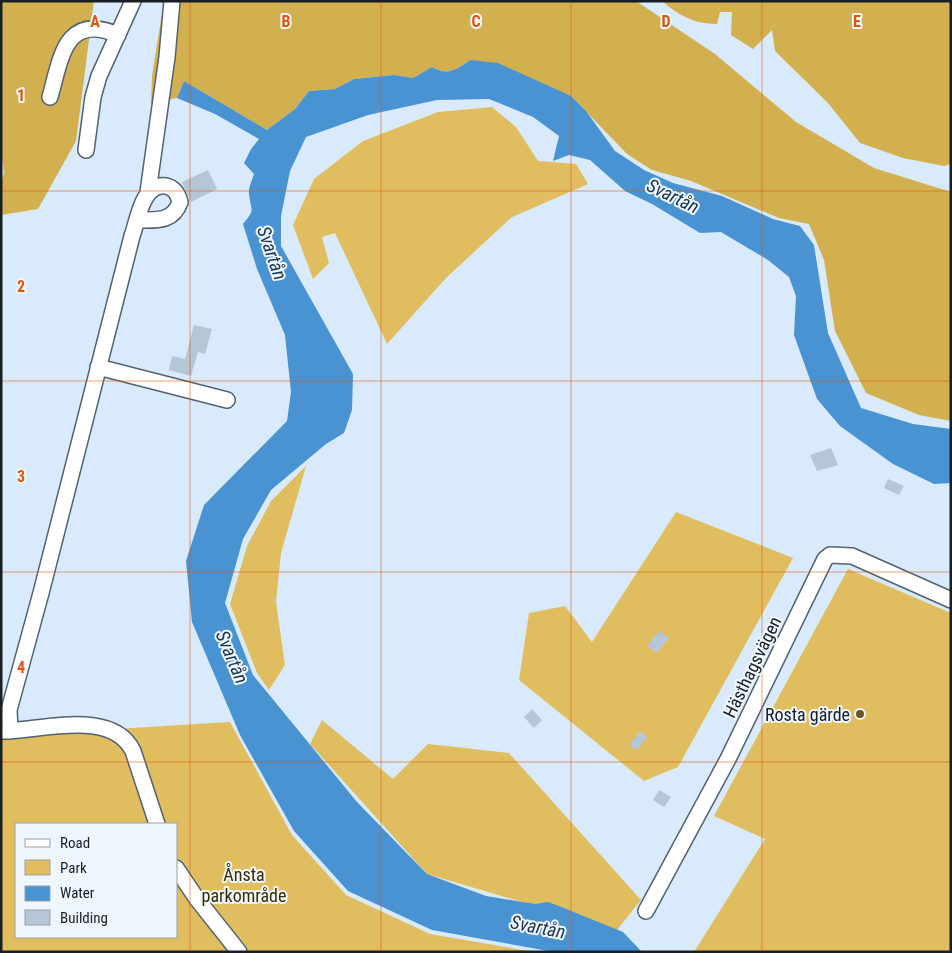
<svg xmlns="http://www.w3.org/2000/svg" width="952" height="953" viewBox="0 0 952 953" font-family="'Roboto Condensed',sans-serif">
<style>
.green{fill:#e0be5f;fill-rule:evenodd}
.forest{fill:#d2b04f}
.water{fill:#4993d3}
.building{fill:#b5c6d7}
.lines{fill:none;stroke-linecap:round;stroke-linejoin:round}
.minor-casing{stroke:#526270;stroke-width:18}
.minor{stroke:#fff;stroke-width:15}
.grid{fill:none;stroke:#de560d;stroke-width:1;stroke-opacity:0.55}
.poi-dot{fill:#685624;stroke:#eff6fd;stroke-width:2}
.labels{text-anchor:middle;dominant-baseline:central;stroke-width:4;stroke-linejoin:round;paint-order:stroke}
.street-label{font-size:18px;fill:#181e24;stroke:#eff6fd}
.poi-label{font-size:18px;fill:#181e24;stroke:#eff6fd;text-anchor:end}
.park-label{font-size:18px;fill:#3a2c01;stroke:#eff6fd}
.water-label{font-size:19px;font-style:italic;fill:#173651;stroke:#eff6fd}
.grid-label{font-size:16px;text-anchor:middle;font-weight:bold;fill:#de560d;stroke:#eff6fd;stroke-width:4;stroke-linejoin:round;paint-order:stroke}
</style>
<rect width="100%" height="100%" fill="#d8eafb"/>
<path class="green" d="M492 107 516 127 538 161 576 164 588 184 512 217 446 278 387 344 335 233 322 237 329 263 313 279 293 225 314 179 363 141 438 112Z
M306 466 281 553 276 602 285 665 269 690 257 673 230 604 247 546 271 501Z
M676 512 793 558 678 767 644 781 519 680 529 613 565 606 592 642Z
M848 569 951 613V952H694L765 839 714 816Z
M322 720 393 779 428 744 509 753 641 900 617 930 427 874 310 744Z
M230 722 292 835 346 895 430 934 534 952H1V736ZM16 824H176V937H16Z"/>
<path class="forest" d="M1 1H94L76 141 38 209 1 215V182L4 174 1 147Z
M164 1H636L715 54 796 122 874 168 951 192V421L919 415 866 393 835 331 824 260 809 224 779 218 691 181 652 170 627 154 571 96 470 60C456 70 448 76 432 67L413 78 394 75 354 79 335 89 309 91 295 109 267 130 184 81 177 98 151 103 152 76Z
M662 1H951V164L944 166 903 158 860 143 828 103 775 51 772 30 753 49 731 35 732 12H720L717 24C694 24 678 15 662 1Z"/>
<path class="water" d="M470 60 498 63 571 96 586 111 615 151 644 170 673 183 722 196 773 219 800 226 814 245 828 333 861 408 913 424 951 429V483L934 484 893 464 840 426 817 399 794 335 796 296 789 277 768 260 721 232 700 233 652 204 625 191 590 160 569 155 553 161 559 136 533 117 489 99 437 100 368 115 306 137 290 171 281 216V246L353 374 352 410 344 433 326 444 271 490 243 539 225 603 253 675 357 802 427 874 486 896 535 904 548 902 559 906 623 932 642 952H554L432 930 348 891 294 831 240 735 192 622 186 561 204 505 287 421 291 392 285 335 257 269 243 224C256 208 251 212 249 194 248 189 252 180 254 174L244 163 251 149 259 139 215 114 177 98 184 81 267 130 295 109 309 91 335 89 354 79 394 75 413 78 432 67C448 76 456 70 470 60Z"/>
<path class="building" d="M208 170 217 189 191 202 182 182Z
M194 325 212 329 205 354 198 352 191 376 169 370 172 356 185 359Z
M831 448 838 465 817 471 810 455Z
M888 479 904 486 899 495 884 488Z
M659 631 669 638 657 653 647 646Z
M532 709 542 720 534 728 524 717Z
M640 731 647 737 637 750 629 745Z
M659 790 671 797 664 807 653 800Z"/>
<g class="lines">
<g class="minor-casing">
<path id="minor" d="M50 97C61 58 65 12 118 35
M86 150 93 97 99 76 133 1
M148 192 167 57 172 1
M98 367 227 400
M1 731C41 731 112 708 133 751L157 824
M10 731 9 710 41 593 132 236C138 220 142 183 166 186 175 188 178 194 180 202 173 222 157 220 139 220
M176 868 197 899 239 952
M646 911 728 759 825 559 830 555 852 556 951 600"/>
</g>
<use href="#minor" class="minor"/>
</g>
<path class="grid" d="M190 1V952M381 1V952M571 1V952M762 1V952M1 191H951M1 381H951M1 572H951M1 762H951"/>
<circle class="poi-dot" cx="860" cy="714" r="5"/>
<g class="labels">
<g class="street-label">
<text transform="translate(752 667) rotate(-64)">Hästhagsvägen</text>
</g>
<g class="poi-label">
<text x="850" y="714">Rosta gärde</text>
</g>
<g class="park-label">
<text x="244" y="874">Ånsta<tspan x="244" dy="21">parkområde</tspan></text>
</g>
<g class="water-label">
<text transform="translate(673 196) rotate(26)">Svartån</text>
<text transform="translate(272 253) rotate(71)">Svartån</text>
<text transform="translate(232 657) rotate(67)">Svartån</text>
<text transform="translate(538 927) rotate(11)">Svartån</text>
</g>
</g>
<g class="grid-label">
<text x="95" y="27">A</text>
<text x="286" y="27">B</text>
<text x="476" y="27">C</text>
<text x="666" y="27">D</text>
<text x="857" y="27">E</text>
<text x="21" y="101">1</text>
<text x="21" y="292">2</text>
<text x="21" y="482">3</text>
<text x="21" y="673">4</text>
</g>
<rect width="952" height="953" fill="none" stroke="#181e24" stroke-width="5"/>
<rect x="15" y="823" width="162" height="115" fill="#eff6fd" stroke="#99a0a6"/>
<rect x="25" y="839" width="25" height="8" fill="#ffffff" stroke="#99a0a6"/>
<text x="60" y="848" font-size="15" fill="#181e24">Road</text>
<rect x="25" y="860" width="25" height="15" fill="#e0be5f" stroke="#99a0a6"/>
<text x="60" y="873" font-size="15" fill="#181e24">Park</text>
<rect x="25" y="886" width="25" height="15" fill="#4993d3" stroke="#99a0a6"/>
<text x="60" y="898" font-size="15" fill="#181e24">Water</text>
<rect x="25" y="910" width="25" height="15" fill="#b5c6d7" stroke="#99a0a6"/>
<text x="60" y="923" font-size="15" fill="#181e24">Building</text>
</svg>
